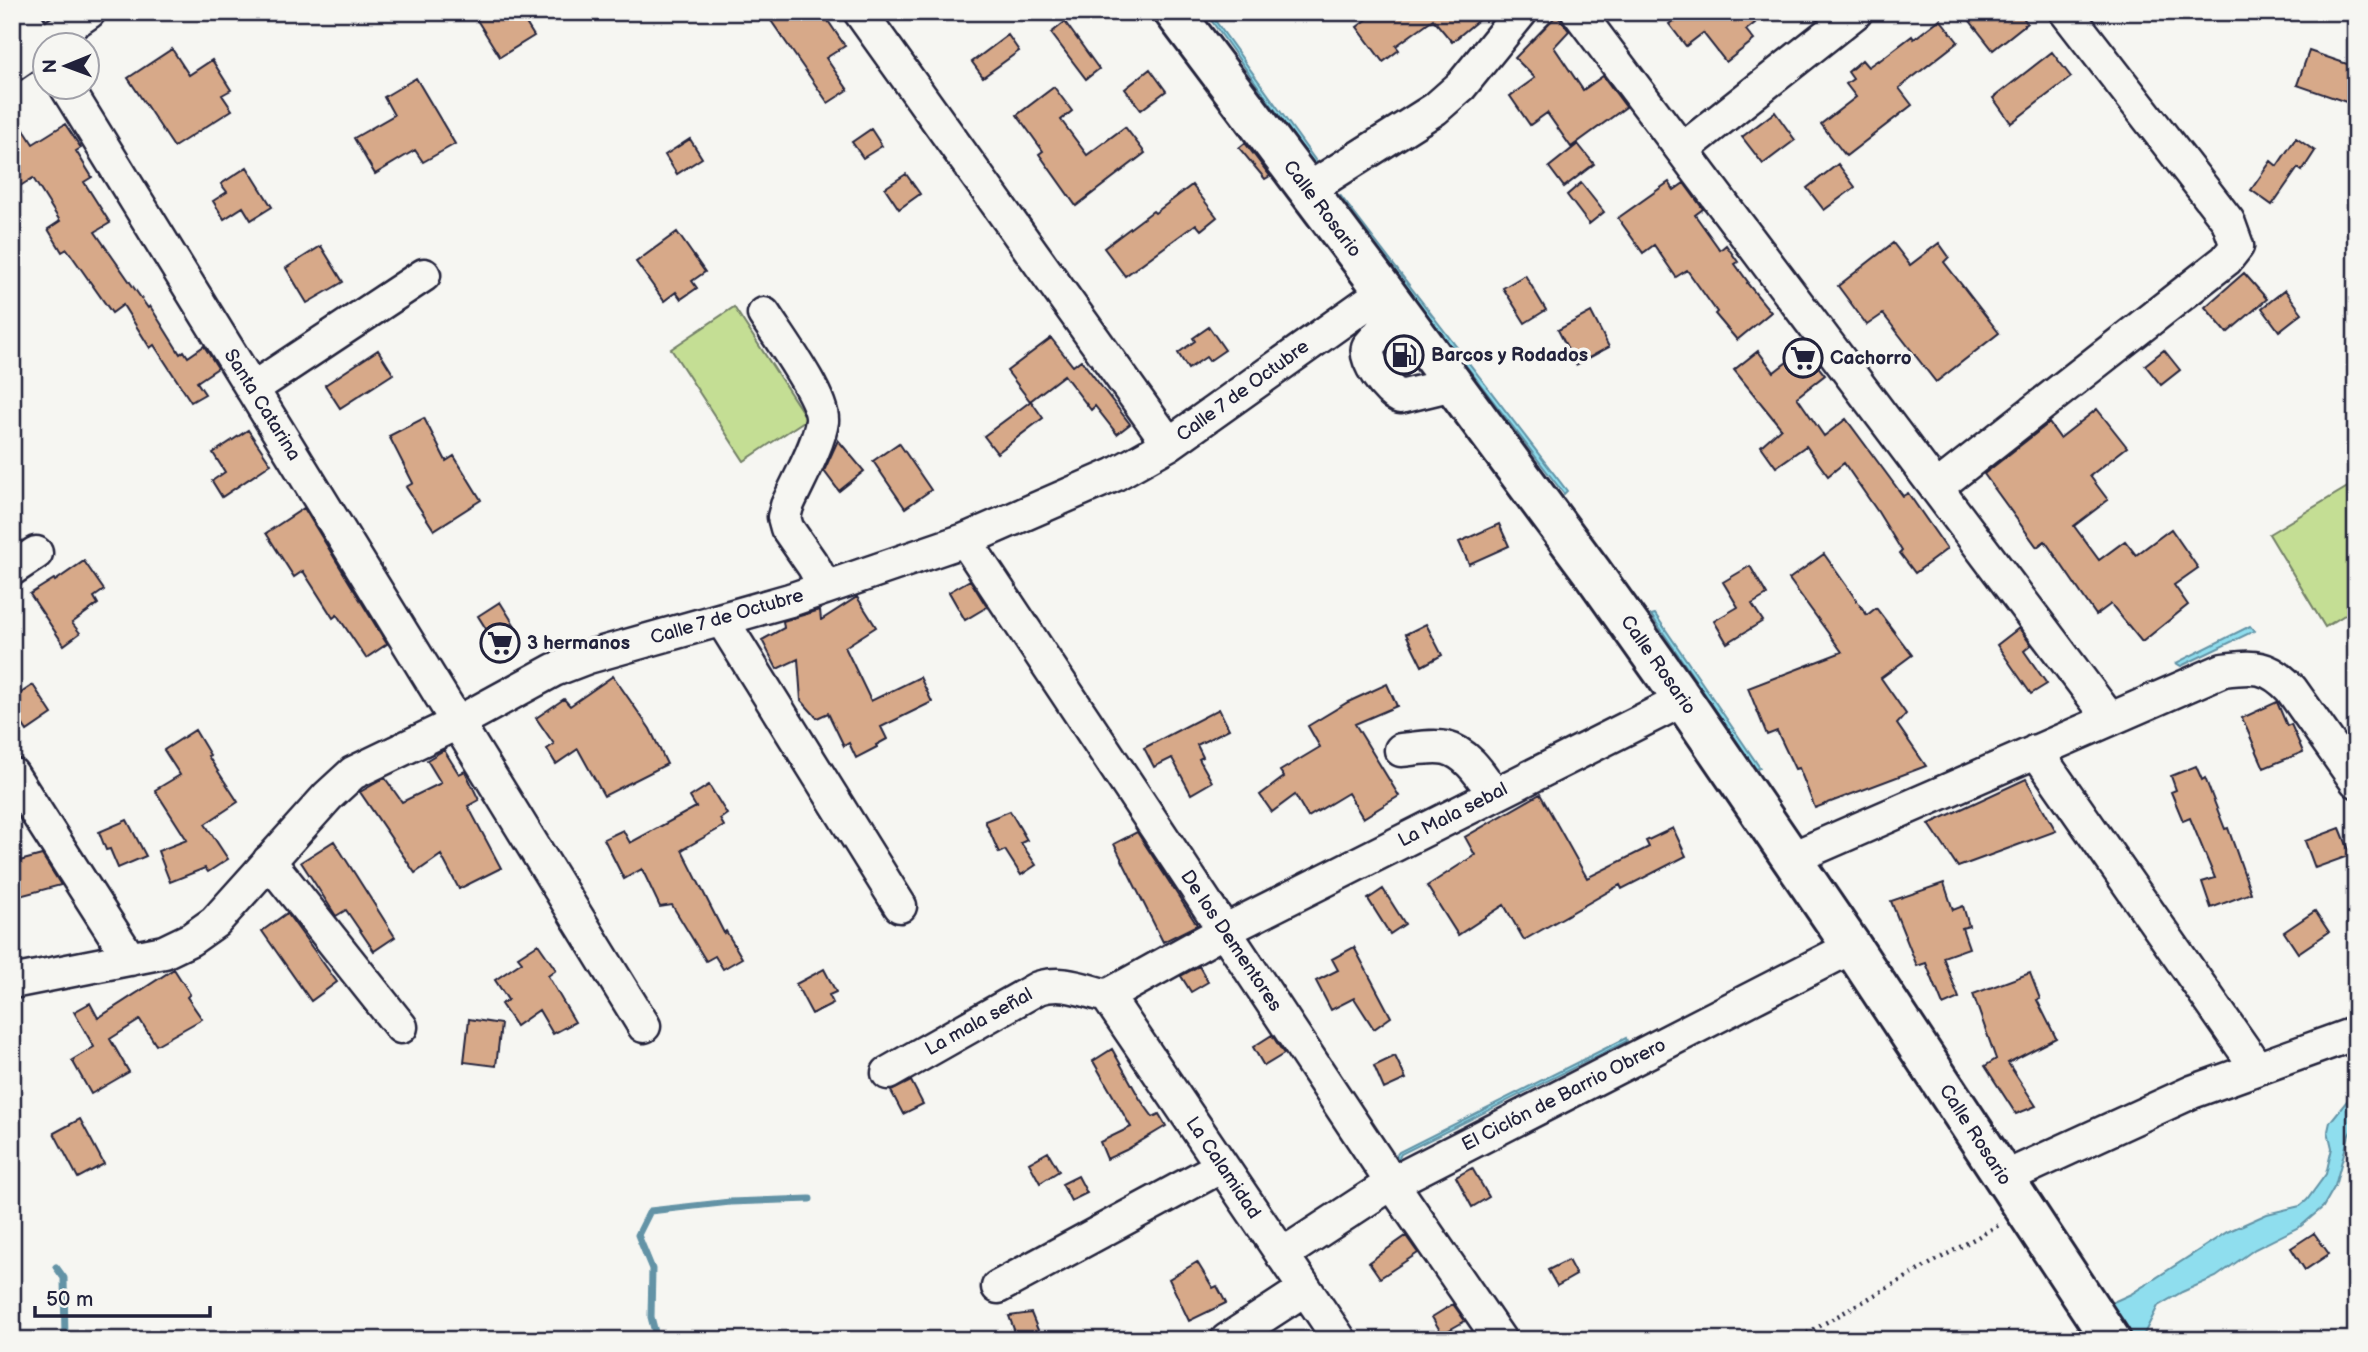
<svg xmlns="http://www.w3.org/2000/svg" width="2368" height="1352" viewBox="0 0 2368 1352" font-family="'Balsamiq Sans',sans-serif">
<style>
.green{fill:#c4de94;stroke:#738068;stroke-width:2}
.water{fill:#8fdeee;stroke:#6393a6;stroke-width:2}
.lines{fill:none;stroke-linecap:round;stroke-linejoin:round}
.stream{stroke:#6393a6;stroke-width:7}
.building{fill:#d7a989;stroke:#22223b;stroke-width:2}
.minor-casing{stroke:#22223b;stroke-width:37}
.major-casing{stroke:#22223b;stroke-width:44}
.path{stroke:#22223b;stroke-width:4.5;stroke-dasharray:2 5;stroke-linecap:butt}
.minor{stroke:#f6f6f2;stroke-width:32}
.major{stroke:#f6f6f2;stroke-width:38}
.labels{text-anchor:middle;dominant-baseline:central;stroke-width:7;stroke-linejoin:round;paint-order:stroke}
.street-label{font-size:19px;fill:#22223b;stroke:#f6f6f2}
.poi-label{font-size:19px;font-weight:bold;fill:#22223b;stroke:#f6f6f2;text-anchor:start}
</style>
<rect width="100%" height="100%" fill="#f6f6f2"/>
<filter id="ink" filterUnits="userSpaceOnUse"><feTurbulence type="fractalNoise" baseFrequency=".0143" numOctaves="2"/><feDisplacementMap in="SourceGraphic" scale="14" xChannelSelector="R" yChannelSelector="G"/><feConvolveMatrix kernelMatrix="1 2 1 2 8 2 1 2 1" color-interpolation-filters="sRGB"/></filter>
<g filter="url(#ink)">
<path class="green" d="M734 307 807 419 744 461 671 349Z
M2356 482V608L2325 627 2269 534Z"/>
<path class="water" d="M1209 12 1318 164 1315 166 1206 13Z
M1340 195 1567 491 1564 494 1337 197Z
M1655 614 1760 768 1756 769 1651 615Z
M2250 626 2254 631 2181 666 2176 663Z
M1626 1038 1627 1041 1401 1154 1394 1167V1158L1399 1152Z
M2356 1095V1123L2349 1135 2335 1186 2323 1207 2301 1226 2255 1249 2216 1277 2182 1292 2158 1306 2141 1340H2135L2111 1303 2131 1294 2227 1232 2267 1214 2300 1206 2307 1200 2326 1174 2332 1148 2328 1131 2330 1122 2351 1096Z"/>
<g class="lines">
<path class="stream" d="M56 1267 64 1278 65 1340
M657 1340 651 1317 652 1269 638 1235 650 1211 730 1202 810 1199"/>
</g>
<path class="building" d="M488 12H519L534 36 500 57 477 20Z
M765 12H822L845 46 826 58 848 90 828 103Z
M1377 12H1488L1452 42 1433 19 1396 46 1399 50 1383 62 1357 27Z
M1684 12H1746L1755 23 1746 30 1754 40 1726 62 1703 33 1686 46 1669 24Z
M1963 12H2019L2027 23 1993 50Z
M1557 15 1569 31 1554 47 1583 90 1603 76 1626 107 1571 147 1547 113 1530 125 1510 96 1535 78 1515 58Z
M1940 19 1958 42 1899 88 1912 105 1846 156 1821 124 1856 97 1846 84 1853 79 1848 72 1862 60 1868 67 1878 60 1879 61 1912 36 1914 39Z
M1065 22 1099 69 1086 79 1051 33Z
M1008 35 1019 51 983 77 972 62Z
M172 49 189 75 212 60 231 90 222 95 232 110 174 147 128 78Z
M2309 51 2356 67V85L2349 103 2297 85Z
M2052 52 2071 77 2011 123 1993 98Z
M1150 69 1166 91 1141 110 1125 89Z
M416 78 455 144 423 162 415 150 375 174 354 138 394 115 384 97Z
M1054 87 1072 111 1061 120 1087 155 1125 127 1145 153 1076 206 1039 154 1043 151 1017 115Z
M12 111 33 144 65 124 81 148 76 151 92 177 84 182 110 223 95 232 148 308 150 306 180 354 184 351 188 357 204 346 218 368 197 382 205 394 191 402 154 345 150 348 123 305 112 313 67 249 62 252 48 229 60 221 33 178 12 191Z
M1775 112 1795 140 1763 164 1742 137Z
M871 129 882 146 863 158 852 142Z
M2296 138 2315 151 2302 171 2298 168 2272 205 2251 190 2271 161 2277 166Z
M690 139 702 158 677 174 665 155Z
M1245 143 1270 176 1265 179 1239 148Z
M1578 144 1594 164 1564 187 1549 167Z
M1838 164 1855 187 1824 210 1807 188Z
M247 167 272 207 251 220 243 207 224 219 213 201 227 192 221 184Z
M906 174 920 194 899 209 885 188Z
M1669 182 1674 190 1684 183 1703 209 1695 215 1720 250 1726 245 1738 262 1735 264 1748 282 1747 283 1771 312 1737 340 1715 314 1717 312 1687 270 1676 277 1654 245 1643 253 1618 218Z
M1581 183 1604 212 1589 224 1567 195Z
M1192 185 1217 217 1201 230 1196 224 1125 276 1104 248 1153 211 1155 213Z
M677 232 705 272 692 281 697 288 681 299 676 292 664 301 636 262Z
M1893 243 1910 265 1939 243 1949 257 1944 262 1999 333 1936 382 1883 314 1867 325 1838 286Z
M321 246 343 282 307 303 286 268Z
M2244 273 2267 299 2227 333 2205 307Z
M1525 275 1546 310 1525 323 1503 288Z
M2285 290 2302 313 2279 331 2262 308Z
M1591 312 1609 347 1576 365 1558 330Z
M1209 327 1225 350 1209 361 1206 357 1188 369 1178 353 1195 341 1193 338Z
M1051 338 1073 366 1081 360 1130 424 1117 434 1095 406 1091 410 1064 375 1030 401 1007 371Z
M1804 349 1825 375 1797 397 1824 436 1846 419 1903 496 1908 493 1947 549 1915 573 1900 553 1902 551 1878 512 1844 463 1828 476 1806 446 1776 467 1761 446 1781 428 1734 370 1758 351 1774 372Z
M378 350 393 374 340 408 325 385Z
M2164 350 2180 370 2161 385 2145 365Z
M1031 401 1043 418 997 453 984 436Z
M2097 409 2127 447 2090 476 2108 500 2074 526 2099 560 2125 541 2136 555 2171 529 2198 568 2174 585 2188 605 2142 642 2111 604 2096 615 2045 541 2037 547 1984 474 2049 423 2060 438Z
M424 418 446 461 454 456 481 500 434 530 406 487 413 483 389 436Z
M248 430 271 464 222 497 212 481 225 472 213 453Z
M838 440 864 471 839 491 824 471Z
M899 443 931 490 905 508 873 461Z
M304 508 387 644 366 658 337 615 333 618 303 571 294 577 266 533Z
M1499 524 1509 546 1469 564 1459 542Z
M1824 554 1867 615 1876 608 1912 655 1881 678 1906 714 1897 724 1926 766 1815 808 1799 768 1795 769 1777 731 1767 735 1748 688 1842 652 1789 579Z
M84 561 104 590 94 597 98 604 72 623 80 633 64 645 30 594 54 579 55 581Z
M1750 566 1767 595 1752 604 1763 621 1727 643 1714 621 1738 607 1723 582Z
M970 580 987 607 965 620 949 592Z
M857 597 876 627 845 647 871 701 920 677 932 702 881 727 887 739 876 745 877 747 856 758 849 743 844 746 828 713 817 718 801 700 798 659 777 669 762 640 784 628 783 621 820 610 821 620Z
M500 602 515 626 493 640 478 616Z
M1426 624 1442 655 1422 666 1406 634Z
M2019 628 2031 645 2024 651 2047 684 2031 694 1997 645Z
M613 676 650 729 667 764 604 796 578 749 556 764 547 749 554 744 536 718 564 699 570 706Z
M1387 684 1397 706 1355 724 1399 796 1363 818 1348 793 1308 817 1295 795 1272 812 1260 795 1284 777 1280 771 1320 747 1308 726 1348 702Z
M33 685 52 714 27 731 12 708V699Z
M2277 702 2287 726 2291 724 2303 752 2264 768 2242 718Z
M1219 709 1229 729 1197 745 1203 757 1199 759 1212 782 1191 794 1172 758 1154 767 1144 748Z
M195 730 210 755 208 756 238 802 205 824 228 859 208 872 205 868 170 882 158 851 187 840 155 790 180 775 164 750Z
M444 750 459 774 465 771 479 800 468 806 501 868 459 889 441 855 415 873 360 792 385 778 402 802 441 783 427 760Z
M2196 766 2202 780 2205 778 2225 829 2228 828 2251 893 2211 908 2202 882 2215 878 2190 818 2183 821 2171 792 2176 790 2171 776Z
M2026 779 2056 831 1958 867 1929 824Z
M709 785 727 814 720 819 724 826 682 850 724 933 726 931 742 958 723 969 715 956 706 961 672 905 660 907 642 869 624 879 604 839 623 830 630 843 696 807 690 797Z
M1540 794 1587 878 1649 847 1646 841 1673 828 1686 856 1622 889 1620 885 1524 940 1504 905 1458 935 1427 886 1475 855 1465 837Z
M1010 811 1027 840 1021 843 1036 865 1021 875 1005 850 999 853 985 821Z
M127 820 146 856 118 868 110 849 106 850 99 832Z
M2340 828 2351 855 2315 868 2305 841Z
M1137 832 1197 925 1163 942 1114 844Z
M334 841 395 937 374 951 346 910 336 916 301 862Z
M42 855 61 885 12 898V863Z
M1944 883 1953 910 1963 906 1969 926 1962 928 1969 948 1943 957 1959 998 1943 1005 1926 963 1917 966 1891 901Z
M1383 889 1405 924 1390 934 1368 899Z
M2315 911 2329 932 2298 953 2284 932Z
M287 913 337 982 311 1001 262 931Z
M538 944 556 970 548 976 575 1022 553 1034 539 1010 516 1026 501 1004 508 1000 495 980 522 962 518 957Z
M1354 947 1391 1017 1374 1029 1354 998 1331 1010 1316 981 1338 970 1332 959Z
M1199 966 1208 982 1191 992 1181 976Z
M174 969 190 994 187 997 202 1019 156 1045 140 1020 110 1039 129 1072 91 1094 72 1060 94 1047 74 1012 90 1003 98 1018Z
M824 969 836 992 829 995 833 1003 812 1014 796 984Z
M2030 973 2040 999 2037 1000 2056 1038 2008 1063 2036 1106 2016 1114 1985 1066 1996 1059 1973 994Z
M469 1019 501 1024 496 1066 464 1062Z
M1272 1035 1284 1054 1264 1066 1253 1047Z
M1112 1049 1140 1099 1153 1117 1159 1114 1166 1126 1126 1150 1107 1159 1100 1142 1131 1127 1093 1061Z
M1395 1056 1406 1079 1384 1089 1374 1066Z
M911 1081 923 1104 903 1114 891 1091Z
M80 1119 104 1164 78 1178 54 1133Z
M1048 1152 1059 1171 1040 1183 1029 1163Z
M1472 1168 1489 1197 1472 1207 1456 1177Z
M1078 1176 1087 1193 1071 1201 1062 1184Z
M2314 1233 2329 1254 2305 1270 2291 1248Z
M1406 1236 1418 1253 1380 1278 1369 1262Z
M1568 1260 1576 1275 1557 1286 1548 1270Z
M1197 1262 1213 1288 1217 1286 1226 1303 1189 1321 1169 1279Z
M1453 1304 1465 1321 1442 1334 1432 1317Z
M1031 1313 1042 1340H1018L1009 1316Z"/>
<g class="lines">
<g class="minor-casing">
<path id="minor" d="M20 12 46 53
M860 12 1169 444
M1578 12 2110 719
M12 65 89 12
M67 88 644 1026
M1682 150 1856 12
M1307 190 1435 109 1461 86 1521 12
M1399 311 1368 347C1364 361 1387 391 1400 397L1453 384
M764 314C778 336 824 398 822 421 819 445 797 483 787 506L784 517 787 528 814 567 825 588
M252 389 424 275
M1936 488 2226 260 2237 246 2228 221 2066 12
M965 540 1392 1183 1500 1340
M12 569 36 553
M722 620 900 906
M1401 750C1415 749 1433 745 1446 748 1468 753 1482 777 1494 794
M2036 751 2257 1068
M12 774 130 959
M1790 859 2223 670C2255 666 2268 665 2291 689L2356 781
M269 861 401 1027
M12 982 164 952 191 939 215 922 328 796 353 773 457 723 554 670 588 657 790 600 965 540 1114 475 1169 444 1384 291
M1107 996 1340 1340
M888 1073 1038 988C1063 980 1083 990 1107 996L1224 931 1683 700
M2004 1178 2192 1092 2356 1033
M1282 1255 1392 1183 1852 947
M998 1287 1222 1166
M1227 1340 1305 1289"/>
</g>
<g class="major-casing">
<path id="major" d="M1174 12 1384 291 1592 572 1683 700 1852 947 2111 1340"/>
</g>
<path class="path" d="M1795 1340 1999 1225"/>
<use href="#minor" class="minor"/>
<use href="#major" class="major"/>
</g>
</g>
<defs>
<g id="fuel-ring" transform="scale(2.0125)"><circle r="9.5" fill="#f6f6f2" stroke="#22223b" stroke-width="1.5"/><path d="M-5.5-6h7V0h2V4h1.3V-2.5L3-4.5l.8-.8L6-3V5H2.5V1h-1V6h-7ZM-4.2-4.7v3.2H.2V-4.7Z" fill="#22223b"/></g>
<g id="supermarket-ring" transform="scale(2.0125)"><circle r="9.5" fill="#f6f6f2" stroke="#22223b" stroke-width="1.5"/><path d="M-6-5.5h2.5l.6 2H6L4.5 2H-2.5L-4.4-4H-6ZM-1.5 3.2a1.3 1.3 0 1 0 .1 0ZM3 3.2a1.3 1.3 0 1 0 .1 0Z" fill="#22223b"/></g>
</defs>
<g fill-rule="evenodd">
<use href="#fuel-ring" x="1404" y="355"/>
<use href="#supermarket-ring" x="1803" y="358"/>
<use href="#supermarket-ring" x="500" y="643"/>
</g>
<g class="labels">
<g class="street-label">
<text transform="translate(1322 209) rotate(53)">Calle Rosario</text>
<text transform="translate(1243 391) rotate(-36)">Calle 7 de Octubre</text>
<text transform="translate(262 405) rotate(58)">Santa Catarina</text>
<text transform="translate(727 617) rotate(-16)">Calle 7 de Octubre</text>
<text transform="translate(1658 665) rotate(55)">Calle Rosario</text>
<text transform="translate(1453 815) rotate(-27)">La Mala sebal</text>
<text transform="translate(1231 941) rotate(56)">De los Dementores</text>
<text transform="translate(979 1022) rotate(-29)">La mala señal</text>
<text transform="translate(1564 1095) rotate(-27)">El Ciclón de Barrio Obrero</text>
<text transform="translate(1975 1135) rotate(57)">Calle Rosario</text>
<text transform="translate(1223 1168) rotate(56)">La Calamidad</text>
</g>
<g class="poi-label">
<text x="1431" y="355">Barcos y Rodados</text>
<text x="1830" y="358">Cachorro</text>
<text x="527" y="643">3 hermanos</text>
</g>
</g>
<rect width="2368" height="1352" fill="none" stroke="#f6f6f2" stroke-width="42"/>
<rect x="21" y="21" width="2326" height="1310" fill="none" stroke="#22223b" stroke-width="2.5" filter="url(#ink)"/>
<g transform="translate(66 66) rotate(269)"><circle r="33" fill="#f6f6f2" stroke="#a1a1a9" stroke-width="2"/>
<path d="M0-5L12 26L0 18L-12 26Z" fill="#22223b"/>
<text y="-10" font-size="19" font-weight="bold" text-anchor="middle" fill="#22223b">N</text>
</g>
<path d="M35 1306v10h175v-10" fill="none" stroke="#22223b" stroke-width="3.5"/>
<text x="46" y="1306" font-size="21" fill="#22223b" stroke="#f6f6f2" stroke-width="5" paint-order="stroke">50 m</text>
</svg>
